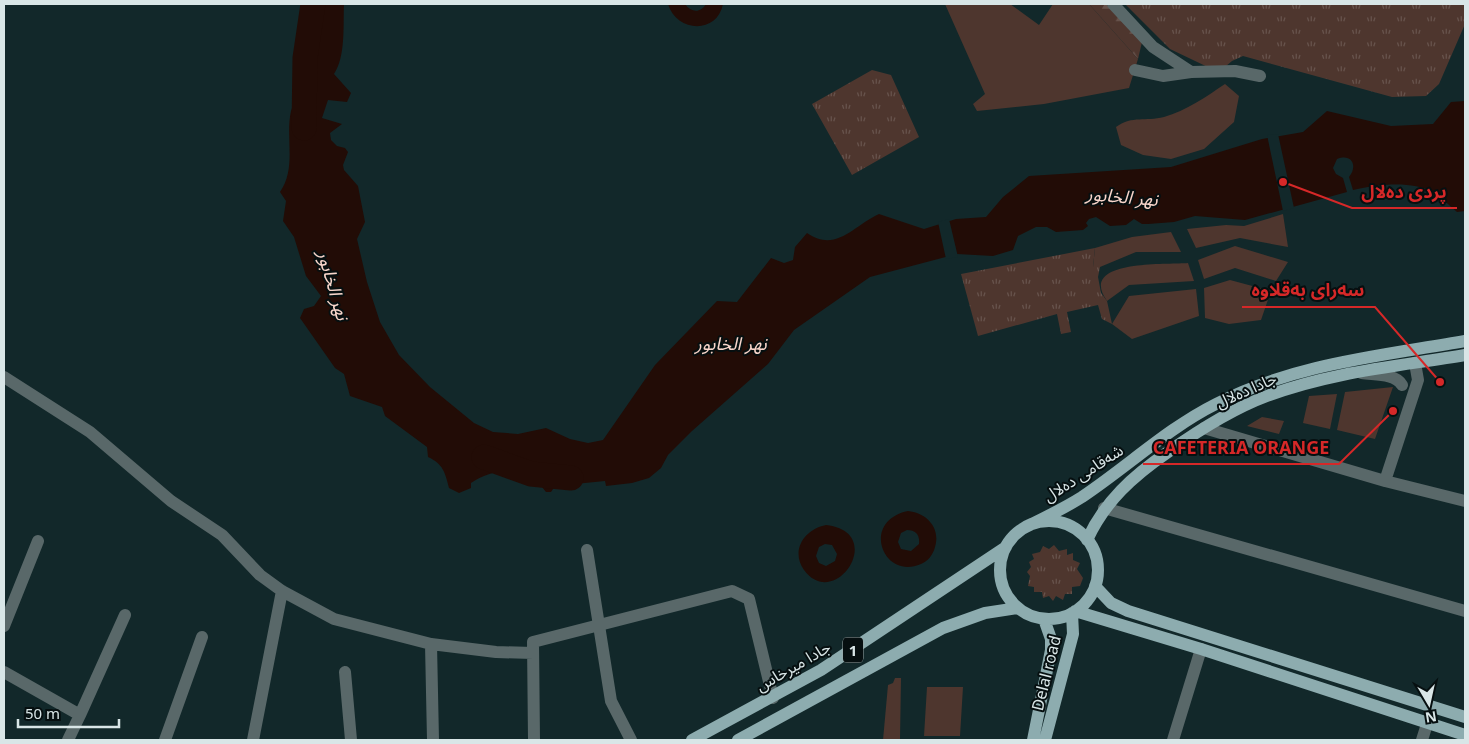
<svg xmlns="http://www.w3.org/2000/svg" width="1469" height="744" viewBox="0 0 1469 744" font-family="'Noto Sans','Noto Sans Arabic',sans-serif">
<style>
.grass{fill:url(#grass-tufts)}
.forest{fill:url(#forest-firs)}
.garden{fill:#4e362e}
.water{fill:#220c06;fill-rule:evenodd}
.pier{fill:#12282a}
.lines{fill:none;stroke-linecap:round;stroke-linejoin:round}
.river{stroke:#220c06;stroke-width:25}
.minor{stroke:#596869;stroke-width:12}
.major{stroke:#8dacaf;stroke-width:12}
.labels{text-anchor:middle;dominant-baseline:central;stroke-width:4;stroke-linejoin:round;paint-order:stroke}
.shield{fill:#060f10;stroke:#9aa6a6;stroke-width:1}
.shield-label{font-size:15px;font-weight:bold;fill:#d9e6e7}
.street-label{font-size:16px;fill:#d9e6e7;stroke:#060f10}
.water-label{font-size:18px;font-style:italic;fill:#f9d6cb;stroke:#060f10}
.leader{fill:none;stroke:#d62828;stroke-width:2}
.callout-dot{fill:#d62828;stroke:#060f10;stroke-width:2}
.callout-label{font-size:18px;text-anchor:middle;font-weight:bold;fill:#d62828;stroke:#060f10;stroke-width:4;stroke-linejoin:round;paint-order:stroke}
</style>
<defs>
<pattern id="grass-tufts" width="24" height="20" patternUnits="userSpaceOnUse" patternTransform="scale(1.25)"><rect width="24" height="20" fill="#4e362e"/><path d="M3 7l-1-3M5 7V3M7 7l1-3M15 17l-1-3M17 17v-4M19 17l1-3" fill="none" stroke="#67534c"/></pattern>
<pattern id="forest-firs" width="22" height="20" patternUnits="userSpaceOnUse" patternTransform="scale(1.25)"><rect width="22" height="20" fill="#4e362e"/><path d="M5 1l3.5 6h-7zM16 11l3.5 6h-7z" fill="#67534c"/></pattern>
</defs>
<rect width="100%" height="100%" fill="#12282a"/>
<path class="grass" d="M1125 4H1465V24L1439 84 1426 96 1392 97 1243 56 1232 61 1220 71 1214 70 1170 49Z
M872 70 891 75 919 137 852 175 812 104Z
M1095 248 1093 267H1100L1098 277 1101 293 1107 301 1112 324 1102 319 1098 305 1067 312 1071 332 1061 334 1057 314 978 336 961 274Z
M1054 545 1059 551 1067 549V555L1073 553V560L1080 563 1077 569 1083 578 1080 586 1072 587V594H1065L1063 600 1056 596 1053 601 1049 596 1043 598 1042 592H1034V587L1028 586 1030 576 1027 572 1031 567 1029 562 1034 559 1032 554 1040 552 1043 546 1049 549Z"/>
<path class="forest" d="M1089 4H1106L1142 42 1138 59Z"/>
<path class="garden" d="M945 4H1010L1039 25 1053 4H1089L1138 59 1129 88 1044 104 977 111 973 104 985 94Z
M1225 84 1239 96 1234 122 1204 149 1171 159 1143 155 1121 145 1116 127C1133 115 1145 122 1164 117 1186 111 1207 96 1225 84Z
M1283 214 1288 247 1240 238 1196 248 1187 229 1226 225 1244 226Z
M1171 232 1181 252H1136L1100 267H1093L1095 248 1132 237Z
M1235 246 1288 262 1276 281 1235 268 1204 279 1198 260Z
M1188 263 1194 281 1129 285 1107 301C1077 259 1166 265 1188 263Z
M1230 280 1271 291 1261 320 1229 324 1205 318 1204 288Z
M1196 289 1199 316 1132 339 1112 324 1129 296Z
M1393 387 1375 439 1337 430 1345 392Z
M1337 394 1330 429 1303 423 1309 396Z
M1262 417 1284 421 1279 434 1247 426Z
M895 678H901L900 739 912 740H883L888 685 893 683Z
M927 687H963L960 736H924Z"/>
<path class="water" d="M308 4H344C343 25 346 56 334 74L351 93 347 102 328 100 322 118 342 124 330 133 331 140 337 146 345 148 348 152 343 165 344 170 358 186 365 222 357 239 367 282 380 322 399 355 430 387 474 423 493 432 518 434 546 428 570 439 588 443 603 440 655 365 717 301 737 302 771 258 784 263 793 260 795 247 807 233C836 253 853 226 879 214L924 229 956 219 986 217 1003 197 1029 176 1171 167 1262 139 1303 132 1327 111 1391 126 1433 124 1451 102 1465 101V211L1457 212C1449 205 1441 197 1433 192 1411 180 1375 185 1353 190L1349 177C1358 166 1352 153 1337 159L1333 168 1336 174 1343 178 1347 192 1245 220 1195 216 1174 222 1148 224H1142L1134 219 1126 225 1110 226 1096 217 1089 219 1086 223 1088 226 1083 230 1056 232 1047 227H1036L1018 236 1013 250 993 256 957 254 870 277 794 330 768 364 692 431 668 455 661 468 649 478 632 483 606 486 605 481 555 486 551 492H546L542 487 538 475C516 466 490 470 471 483V488L459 493 449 488C445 472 443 464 428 457L427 447 385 416 382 407 350 396 344 374 335 368 300 318 304 309 314 306 321 296 306 276 294 237 283 221 286 201 280 192C297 167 285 138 291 111 293 104 303 95 308 89L306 68 296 53Z
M668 4H685C691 13 701 13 706 4H723C717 35 676 32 668 4Z
M908 511C926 513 941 527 935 547 933 555 928 561 921 564 883 581 860 521 908 511ZM907 530C916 530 920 535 919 544L911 551 901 549 898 542 901 533Z
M826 525C888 532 835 612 804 570 790 550 805 529 826 525ZM825 544 832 545 837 554 835 561 826 566 819 563 816 556 819 547Z"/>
<path class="pier" d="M1278 134 1294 208 1283 211 1267 135Z
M949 219 958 257 946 259 938 222Z"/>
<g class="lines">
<path class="river" d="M304 128 305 58 313 4
M484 457 531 474 571 478"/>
<path class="minor" d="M1113 4 1153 47 1191 72 1235 71 1260 76
M1135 70 1163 76 1191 72
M1362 373C1373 375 1395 373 1402 385
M4 377 90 432 171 501 222 535 260 575 282 591 334 619 431 644 496 652 533 653
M1204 428 1385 481 1465 501
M1385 481 1418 380 1415 363
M1104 508 1465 611
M587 550 611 701 631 740
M4 626 38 541
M431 644 433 740
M4 672 80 715 68 740
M345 672 351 740
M80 715 125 615
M165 740 202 637
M253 740 282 591
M534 740 533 642 732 591 749 599 773 698
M1173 740 1201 649
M1422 740 1427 724"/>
<path class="major" d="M1000 570a49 49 0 1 1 98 0a49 49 0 1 1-98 0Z
M1022 529C1042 519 1063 509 1082 497 1127 467 1168 428 1216 404 1294 364 1380 356 1465 341
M1087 540C1105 501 1133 476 1168 452 1199 430 1232 409 1267 396 1330 372 1400 366 1465 355
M1095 586 1111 603 1128 611 1465 717
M1075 611 1201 649 1465 735
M692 740 821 670 1006 547
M738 740 943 628 985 613 1018 608
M1033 740 1051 650V639L1044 619
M1045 740 1073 634 1072 613"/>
</g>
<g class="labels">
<rect class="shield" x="843" y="637.5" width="20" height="25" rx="4"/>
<g class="shield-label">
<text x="853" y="650">1</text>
</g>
<g class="street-label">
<text transform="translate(1246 390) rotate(-24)">جادا دەلال</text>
<text transform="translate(1083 473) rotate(-33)">شەقامی دەلال</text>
<text transform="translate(793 666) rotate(-30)">جادا ميرخاس</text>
<text transform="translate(1046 673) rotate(-76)">Delal road</text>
</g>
<g class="water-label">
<text transform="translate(1122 196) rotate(5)">نهر الخابور</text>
<text transform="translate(334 285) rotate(74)">نهر الخابور</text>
<text x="731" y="343">نهر الخابور</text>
</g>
</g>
<path class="leader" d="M1283 182L1352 208H1457M1440 382L1375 307H1242M1393 411L1339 464H1143"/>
<g class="callout-dot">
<circle cx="1283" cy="182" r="5"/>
<circle cx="1440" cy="382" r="5"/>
<circle cx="1393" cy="411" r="5"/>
</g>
<g class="callout-label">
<text x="1404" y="198">پردی دەلال</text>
<text x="1308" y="296">سەراى بەقلاوە</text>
<text x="1241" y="454">CAFETERIA ORANGE</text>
</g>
<rect width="1469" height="744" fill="none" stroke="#d9e6e7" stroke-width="10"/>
<g transform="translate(1429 704) rotate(171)" stroke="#060f10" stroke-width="4" paint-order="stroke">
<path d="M0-4L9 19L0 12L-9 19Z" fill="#d9e6e7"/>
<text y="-8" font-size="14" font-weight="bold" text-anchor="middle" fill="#d9e6e7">N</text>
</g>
<path d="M18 719v8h101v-8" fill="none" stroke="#d9e6e7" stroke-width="2.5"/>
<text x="25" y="719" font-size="15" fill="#d9e6e7" stroke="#060f10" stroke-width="4" paint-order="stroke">50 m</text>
</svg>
